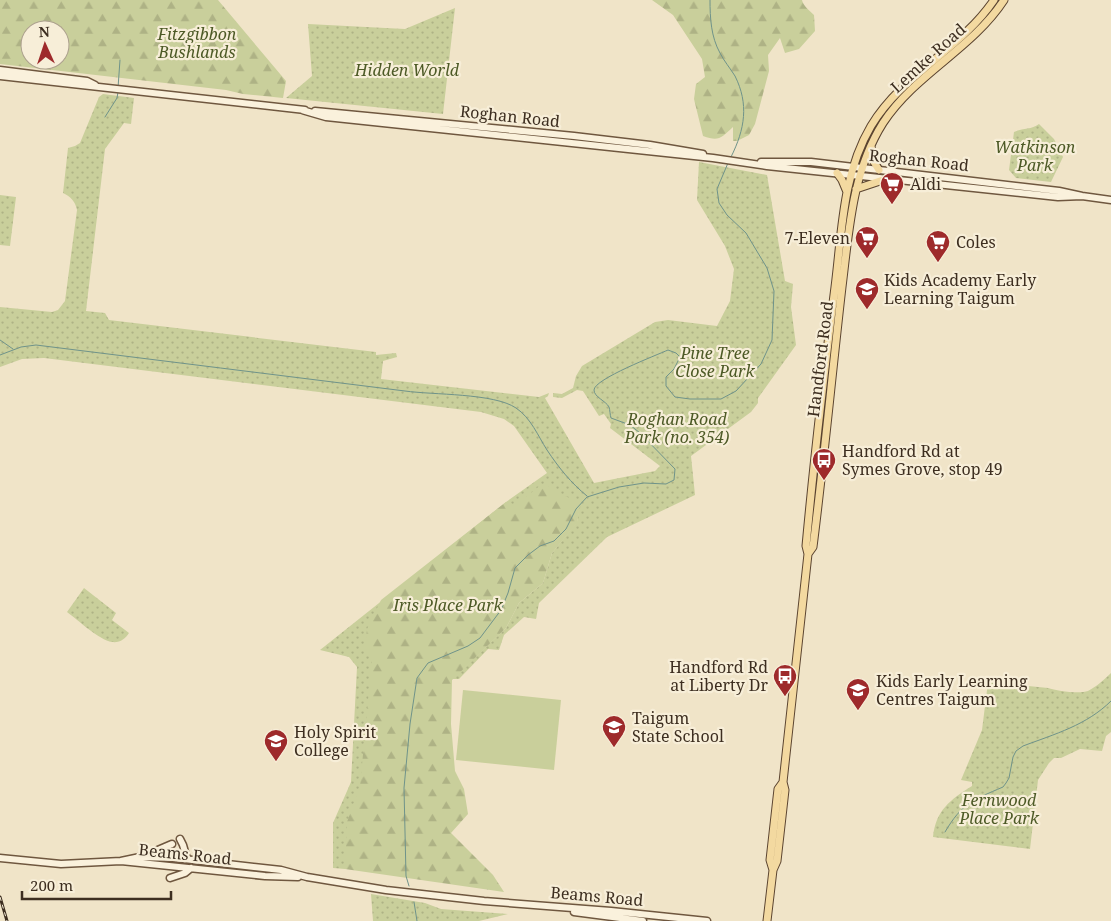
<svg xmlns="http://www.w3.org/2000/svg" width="1111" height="921" viewBox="0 0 1111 921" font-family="'Noto Serif',serif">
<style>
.grass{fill:url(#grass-dots)}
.forest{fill:url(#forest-firs);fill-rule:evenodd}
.garden{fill:#c9cf9b}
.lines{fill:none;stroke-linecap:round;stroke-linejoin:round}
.stream{stroke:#6f938a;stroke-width:1}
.secondary-casing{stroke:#6f573f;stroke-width:9}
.primary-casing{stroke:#5b4430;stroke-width:9}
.secondary{stroke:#faf1dc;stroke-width:6}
.primary{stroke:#f3d9a0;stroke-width:7}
.rail-casing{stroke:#3d2e20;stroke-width:3}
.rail{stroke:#f7eed8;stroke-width:1;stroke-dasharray:4;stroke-linecap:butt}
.labels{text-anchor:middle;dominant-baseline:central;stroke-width:4.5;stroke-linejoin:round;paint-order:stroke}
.park-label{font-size:16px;font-style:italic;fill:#4d5a26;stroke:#f7eed8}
.street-label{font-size:16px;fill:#3d2e20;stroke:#f7eed8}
.poi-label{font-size:16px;fill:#3d2e20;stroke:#f7eed8;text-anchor:start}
</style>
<defs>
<pattern id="grass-dots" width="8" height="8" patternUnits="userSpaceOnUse" patternTransform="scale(1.25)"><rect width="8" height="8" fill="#c9cf9b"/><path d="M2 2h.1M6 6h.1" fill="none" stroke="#aeb285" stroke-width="1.8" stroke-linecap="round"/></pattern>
<pattern id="forest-firs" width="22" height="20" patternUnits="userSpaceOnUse" patternTransform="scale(1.25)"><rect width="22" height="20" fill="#c9cf9b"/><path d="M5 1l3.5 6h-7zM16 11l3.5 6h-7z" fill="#aeb285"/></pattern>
</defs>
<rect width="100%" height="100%" fill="#f0e4c8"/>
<path class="grass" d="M455 8 443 114 286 98 312 76 308 24 405 29Z
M103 94 134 98 131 124 124 123 105 149 86 311 105 313 109 320 376 352V355L396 353 397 357 383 361 381 379 539 397 549 393 548 396 545 398 594 483 655 471 660 466 610 428 611 424 604 414 599 416 583 391 577 390 562 398 553 397V393L562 394 573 388 576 376 582 366 655 322 668 320 717 326 730 301 734 269 725 246 697 200 699 162 767 175 785 281 793 284 791 307 796 345 758 398V403L751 412 691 456 695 495 607 537 539 603 536 619 524 617 504 635 499 650 488 649 459 679H452L506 628 519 603 543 583 552 553 577 522 580 504 468 646 345 869 333 868V823L351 782 357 667 349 657 320 650 506 502 547 473 514 426 504 419 481 412 44 358 22 359 0 367V307L52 312 58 310 65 301 77 210C75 201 71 197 63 193L68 148 75 146 80 143 99 97Z
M1039 124 1054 139 1063 157 1051 182 1016 178 1009 170 1014 132C1022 128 1031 130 1039 124Z
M0 195 16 197 10 246 0 245Z
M84 588 116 613 112 620 129 633C125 639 120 643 112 642 99 640 78 620 67 612Z
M1111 673V732L1106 736 1102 751 1080 749 1061 758H1054L1049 763 1038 780 1030 849 933 837C936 810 950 800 972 786V782L961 780 982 730 988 682 1048 688C1057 691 1079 694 1088 691 1096 687 1105 679 1111 673Z
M371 894 425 903 441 909 508 914 479 921H373Z"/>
<path class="forest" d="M0 0H218L286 81 283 98 243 94 226 90 0 64ZM30 30H60V60H30Z
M652 0H802C803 6 810 11 814 15L815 31 799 49 785 53 780 38 768 55 769 71 755 124 749 135 737 141H733V127C721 138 719 142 703 136L694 99 696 84 705 77 702 59 673 15Z
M542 484C550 485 551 490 557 493 565 496 573 499 581 503L577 523 552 553 543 583 519 603 506 628 452 680 451 724 455 771 464 789 468 814 451 833 493 875 504 892 345 869 347 822 360 786 372 659 365 647 367 629 381 600 506 502 516 505Z"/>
<path class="garden" d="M463 690 561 700 554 770 456 760Z"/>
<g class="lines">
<path class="stream" d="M710 0C710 18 711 37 720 53 724 61 730 68 735 76 749 104 745 129 731 157
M118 88 120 60
M105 117 117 98 118 92
M0 340 13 349
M0 355 21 347 36 345C159 360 282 376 405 391 433 395 494 393 516 408 531 418 538 436 547 450 559 468 571 483 587 496
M945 832C962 803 973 800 1003 787L1006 783 1009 778 1013 757 1016 751 1023 746C1055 734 1087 725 1111 701
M409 886 406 876 404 788 410 724 417 678 428 663 468 646 480 638 501 610 508 593 515 568 528 555 540 546 554 541 566 529 576 509 587 497 619 487 644 483 666 484 674 480 675 469 640 433 630 425 611 418C610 415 610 410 609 407 606 401 594 397 594 390 594 379 657 355 668 350L676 353 680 357 674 369 666 377V386L675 397 690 399H721L736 391 761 364 772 340 774 291 767 268 746 233 727 215 719 203 717 189 728 163
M414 902 417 921"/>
<g class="secondary-casing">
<path id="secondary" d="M0 70 87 81 95 85
M0 76 305 110
M302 110 326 117 713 158 767 166 1058 197 1082 196
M315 111 574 136 650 145 703 154
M761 162H811L1059 191 1082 196 1111 200
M180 839 183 845 187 859
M150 857 158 850 172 844
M0 858 61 864 121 861 265 876 298 877
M121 861 140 857 175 858 281 870 307 877 386 890 484 901 611 911 707 921
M170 878 185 873 191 868
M574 912 643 921"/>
</g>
<g class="primary-casing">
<path id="primary" d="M871 146 874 162 879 170
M837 173 842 180 847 192
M856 189 886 179
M808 554 806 546C814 460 824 373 835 287 842 233 842 175 871 126 903 73 960 50 994 0
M773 870 777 861 785 790 783 782
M767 921 773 870 770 860 778 789 783 782 808 554 813 547C824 460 832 374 842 287 849 231 852 172 883 123 915 74 972 49 1004 0"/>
</g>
<use href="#secondary" class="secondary"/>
<use href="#primary" class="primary"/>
<g class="rail-casing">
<path id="rail" d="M0 897 7 921"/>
</g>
<use href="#rail" class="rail"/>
</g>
<defs>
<g id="supermarket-pin" transform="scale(1.25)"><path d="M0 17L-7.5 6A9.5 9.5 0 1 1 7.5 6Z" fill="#9e2a2b" stroke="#f7eed8"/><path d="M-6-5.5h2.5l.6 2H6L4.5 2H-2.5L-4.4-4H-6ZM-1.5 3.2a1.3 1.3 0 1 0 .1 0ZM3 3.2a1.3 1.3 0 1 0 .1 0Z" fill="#fff"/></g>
<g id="school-pin" transform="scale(1.25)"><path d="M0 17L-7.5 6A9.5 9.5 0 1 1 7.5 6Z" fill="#9e2a2b" stroke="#f7eed8"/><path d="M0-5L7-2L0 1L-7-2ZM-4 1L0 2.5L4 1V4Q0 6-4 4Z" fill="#fff"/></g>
<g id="bus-pin" transform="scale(1.25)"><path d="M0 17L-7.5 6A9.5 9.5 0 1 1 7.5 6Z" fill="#9e2a2b" stroke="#f7eed8"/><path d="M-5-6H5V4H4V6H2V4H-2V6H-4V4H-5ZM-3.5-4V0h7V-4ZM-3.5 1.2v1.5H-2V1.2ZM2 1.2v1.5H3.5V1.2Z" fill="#fff"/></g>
</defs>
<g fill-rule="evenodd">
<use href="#supermarket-pin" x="892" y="184"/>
<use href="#supermarket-pin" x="867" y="238"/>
<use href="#supermarket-pin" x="938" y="242"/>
<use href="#school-pin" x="867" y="289"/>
<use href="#bus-pin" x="824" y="460"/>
<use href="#bus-pin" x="785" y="676"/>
<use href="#school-pin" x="858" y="690"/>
<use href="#school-pin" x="614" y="727"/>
<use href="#school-pin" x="276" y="741"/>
</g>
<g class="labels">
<g class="park-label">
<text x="197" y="34">Fitzgibbon<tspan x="197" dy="18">Bushlands</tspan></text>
<text x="407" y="70">Hidden World</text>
<text x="1035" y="147">Watkinson<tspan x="1035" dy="18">Park</tspan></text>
<text x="715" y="353">Pine Tree<tspan x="715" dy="18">Close Park</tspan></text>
<text x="677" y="419">Roghan Road<tspan x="677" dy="18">Park (no. 354)</tspan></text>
<text x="448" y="605">Iris Place Park</text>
<text x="999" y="800">Fernwood<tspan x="999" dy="18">Place Park</tspan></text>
</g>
<g class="street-label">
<text transform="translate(928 58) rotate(-42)">Lemke Road</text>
<text transform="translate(510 116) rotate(6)">Roghan Road</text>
<text transform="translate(919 160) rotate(6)">Roghan Road</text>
<text transform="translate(820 359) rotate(-83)">Handford Road</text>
<text transform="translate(185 854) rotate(6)">Beams Road</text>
<text transform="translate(597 896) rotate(5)">Beams Road</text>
</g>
<g class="poi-label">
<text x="910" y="184">Aldi</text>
<text x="850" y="238" text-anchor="end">7-Eleven</text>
<text x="956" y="242">Coles</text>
<text x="884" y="280">Kids Academy Early<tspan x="884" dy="18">Learning Taigum</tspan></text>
<text x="842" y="451">Handford Rd at<tspan x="842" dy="18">Symes Grove, stop 49</tspan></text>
<text x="768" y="667" text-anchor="end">Handford Rd<tspan x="768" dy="18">at Liberty Dr</tspan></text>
<text x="876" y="681">Kids Early Learning<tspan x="876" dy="18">Centres Taigum</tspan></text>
<text x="632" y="718">Taigum<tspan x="632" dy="18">State School</tspan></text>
<text x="294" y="732">Holy Spirit<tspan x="294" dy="18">College</tspan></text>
</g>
</g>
<g transform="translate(45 45) rotate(357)"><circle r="24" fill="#f7eed8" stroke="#ada18e"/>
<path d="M0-4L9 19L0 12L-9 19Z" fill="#9e2a2b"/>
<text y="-8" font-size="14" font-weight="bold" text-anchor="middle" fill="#3d2e20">N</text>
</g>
<path d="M22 891v8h149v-8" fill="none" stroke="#3d2e20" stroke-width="2.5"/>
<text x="30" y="891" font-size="15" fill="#3d2e20" stroke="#f7eed8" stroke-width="4" paint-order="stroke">200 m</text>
</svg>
